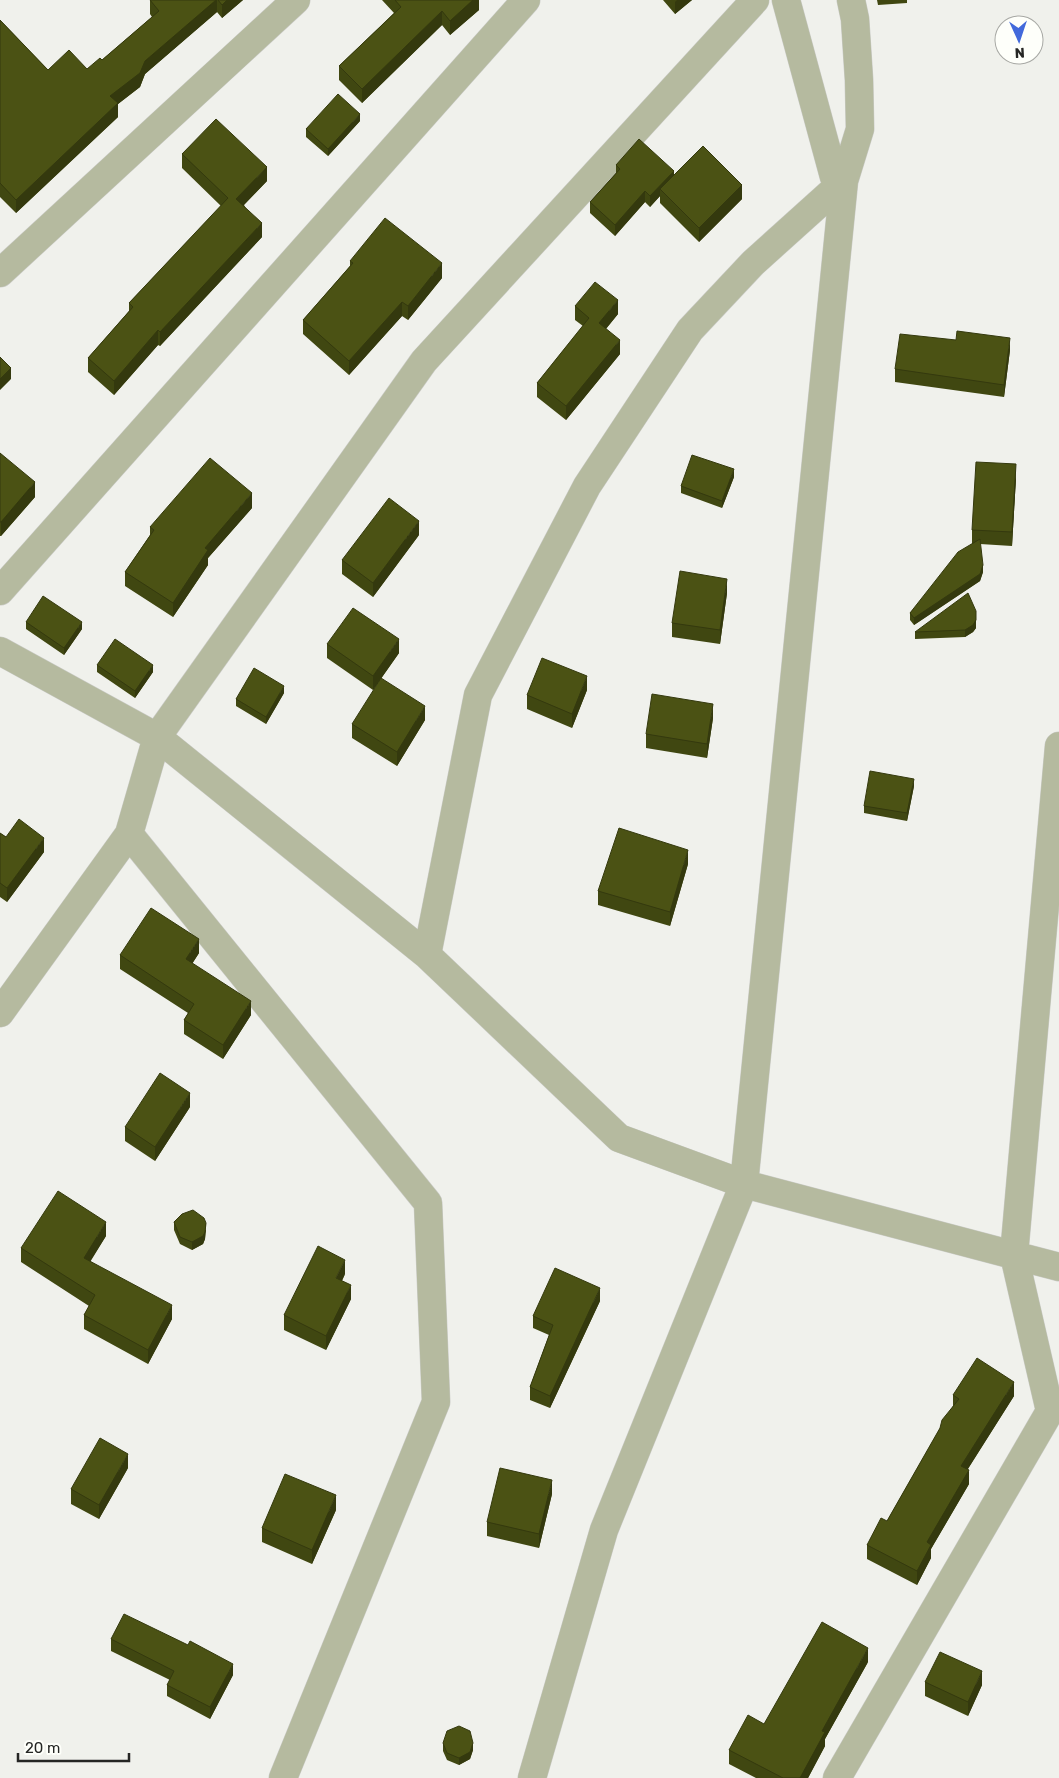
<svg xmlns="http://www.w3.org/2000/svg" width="1059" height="1778" viewBox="0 0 1059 1778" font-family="Rubik,sans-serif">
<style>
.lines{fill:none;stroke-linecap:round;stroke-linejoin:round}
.minor-casing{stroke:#cbccc8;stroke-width:29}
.minor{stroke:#b5ba9f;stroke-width:28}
.wall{fill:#404711}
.shaded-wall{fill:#34390e}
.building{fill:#4b5214;stroke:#34390e}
</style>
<rect width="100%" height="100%" fill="#f0f1ec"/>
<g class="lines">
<g class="minor-casing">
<path id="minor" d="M0 273 296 0
M0 591 526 0
M0 651 157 737 427 955 619 1138 744 1184 1059 1267
M129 834 428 1203 436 1402 283 1778
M427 955 478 695 587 486 690 330 753 263 844 181 860 129 859 80 855 19 851 0
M0 1013 129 834 157 737 424 361 755 0
M532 1778 604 1530 744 1184 844 181 834 177 786 0
M837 1778 1050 1411 1014 1255 1059 746"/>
</g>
<use href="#minor" class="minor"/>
</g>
<path class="wall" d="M150 0H243L222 18 217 12 145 74 140 87 118 104V117L16 213 0 197V20L48 70 87 69 102 60 152 17 150 14Z
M382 0H479V10L450 35 442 25 362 103 339 80V66L394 13Z
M663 0H692L675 14Z
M877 0H907V3L878 5Z
M360 121 328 156 306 137V129Z
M182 154 267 181 244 205 262 237 160 346 158 345 114 395 88 372V358L129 311V303L221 206 182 168Z
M616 165 674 175 742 199 699 242 660 203V196L650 207 645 202 615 236 590 213V202L616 173Z
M350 261 442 278 408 320 402 316 349 375 303 334V320L350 266Z
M575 306 618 314 606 329 620 354 566 420 537 397V383L583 326 575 320Z
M1010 350 1004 397 895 382V369Z
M0 453 35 497 1 536H0Z
M734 477 722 508 681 493V486Z
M1016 478 1012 546 980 544 983 572 980 581 914 625 910 620V613L972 544V530Z
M252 508 208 558V565L173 617 125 586V572L150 535V527Z
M419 535 373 597 342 574V560Z
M727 593 720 644 672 637V623Z
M976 618V628L973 632 965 637 915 639V632Z
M26 622 82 629 64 655 26 629Z
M327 644 399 653 373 690 327 658Z
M97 665 153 672 135 698 97 672Z
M587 690 572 728 527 709V695Z
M284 693 266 724 236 706V699Z
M713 718 707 758 646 748V734Z
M425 720 397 766 352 738V724Z
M914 786 907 821 864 813V806Z
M0 833 6 837 44 852 7 902 0 897Z
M688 864 670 926 598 905V891Z
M199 953 192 964 251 1015 223 1059 184 1034V1020L188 1013 120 969V955Z
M190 1107 155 1161 125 1141V1127Z
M174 1222 206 1230 205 1239 203 1244 192 1250 180 1244 174 1230Z
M106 1236 90 1261 172 1319 148 1364 84 1329V1315L89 1306 21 1262V1248Z
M345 1274 342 1281 351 1299 326 1350 284 1330V1315Z
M600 1301 550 1408 530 1400V1387L549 1335 533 1328V1316Z
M953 1395 1014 1396 967 1470 969 1484 931 1549V1558L917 1585 867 1559V1545L887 1521 953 1406Z
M128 1468 99 1519 71 1504V1489Z
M552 1494 539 1548 487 1536V1522Z
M336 1510 312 1564 262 1542V1528Z
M111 1639 233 1675 210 1719 167 1696V1685L170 1680 111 1651Z
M868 1662 825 1739V1746L808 1778H756L729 1764V1750L764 1724Z
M925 1682 982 1685 968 1716 925 1696Z
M443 1743 473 1750 470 1759 459 1765 447 1760 443 1751Z"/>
<path class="shaded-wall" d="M216 0H217V12L145 74 140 87 118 104V117L16 213V200L110 96 145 61Z
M227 0H243L222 18V5Z
M473 0H479V10L450 35V21Z
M677 0H692L675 14V2Z
M442 11V25L362 103V89Z
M360 114V121L328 156V149Z
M267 167V181L236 213V199Z
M674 171V182L660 189V196L650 207V196Z
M742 185V199L699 242V228Z
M645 191V202L615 236V225Z
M262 223V237L160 346V332Z
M442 263V278L408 320V306Z
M618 300V314L599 337V323Z
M402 302V316L349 375V361Z
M158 330V345L114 395V381Z
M1010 338V350L1004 397V385Z
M620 340V354L566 420V406Z
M11 368V379L0 390V379Z
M1016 464V478L1012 546V532Z
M734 469V477L722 508V501Z
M35 482V497L1 536V522Z
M252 493V508L208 558V565L173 617V603L205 548Z
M419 521V535L373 597V583Z
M983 565V572L980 581 914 625V618Z
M727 579V593L720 644V630Z
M976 611V628L973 632 965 637V630Z
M82 622V629L64 655V648Z
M399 639V653L373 690V676Z
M153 665V672L135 698V691Z
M587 676V690L572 728V714Z
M284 686V693L266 724V717Z
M713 704V718L707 758V744Z
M425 706V720L397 766V752Z
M914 779V786L907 821V813Z
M44 838V852L7 902V888Z
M688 850V864L670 926V912Z
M199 939V953L186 973V959Z
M251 1001V1015L223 1059V1045Z
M190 1093V1107L155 1161V1147Z
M106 1222V1236L84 1272V1258Z
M206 1223 205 1239 203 1244 192 1250V1242Z
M345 1260V1274L336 1292V1278Z
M351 1285V1299L326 1350V1336Z
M600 1288V1301L550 1408V1396Z
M172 1305V1319L148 1364V1350Z
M1014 1382V1396L961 1480V1466Z
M128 1454V1468L99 1519V1505Z
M969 1470V1484L931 1549V1558L917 1585V1571L927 1542Z
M552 1480V1494L539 1548V1534Z
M336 1495V1510L312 1564V1550Z
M868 1648V1662L825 1739V1746L808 1778H800L822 1731Z
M233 1664V1675L210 1719V1707Z
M982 1671V1685L968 1716V1702Z
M473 1743V1750L470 1759 459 1765V1758Z"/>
<path class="building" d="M150 0H216L145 61 140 73 110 96 118 103 16 200 0 183V20L48 70 69 50 87 69 100 58 102 60 159 11Z
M218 0H227L222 5Z
M395 0H473L450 21 442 11 362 89 339 66 401 7Z
M338 94 360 114 328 149 306 129Z
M216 119 267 167 236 199 262 223 160 332 158 330 114 381 88 358 133 307 129 303 228 198 182 154Z
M639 139 674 171 650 196 645 191 615 225 590 202 620 169 616 165Z
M703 146 742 185 699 228 660 189Z
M385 218 442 263 408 306 402 302 349 361 303 320 353 263 350 261Z
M595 282 618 300 599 323 620 340 566 406 537 383 589 318 575 306Z
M957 331 1010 338 1004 385 895 369 900 334 956 340Z
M0 357 11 368 0 379Z
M0 453 35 482 1 522H0Z
M692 455 734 469 722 501 681 486Z
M210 458 252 493 205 548 208 550 173 603 125 572 154 530 150 527Z
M976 462 1016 464 1012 532 972 530Z
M389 498 419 521 373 583 342 560Z
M980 539 983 565 980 574 914 618 910 613 958 552Z
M680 571 727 579 720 630 672 623Z
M968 593 976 611V620L973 625 965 630 915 632Z
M43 596 82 622 64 648 26 622Z
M353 608 399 639 373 676 327 644Z
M115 639 153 665 135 691 97 665Z
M542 658 587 676 572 714 527 695Z
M254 668 284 686 266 717 236 699Z
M381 678 425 706 397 752 352 724Z
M652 694 713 704 707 744 646 734Z
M870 771 914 779 907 813 864 806Z
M19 819 44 838 7 888 0 883V833L6 837Z
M619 828 688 850 670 912 598 891Z
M151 908 199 939 186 959 251 1001 223 1045 184 1020 194 1004 120 955Z
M160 1073 190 1093 155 1147 125 1127Z
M58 1191 106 1222 84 1258 172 1305 148 1350 84 1315 95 1295 21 1248Z
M193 1210 204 1218 206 1223 205 1232 203 1236 192 1242 180 1237 174 1222 182 1214Z
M318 1246 345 1260 336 1278 351 1285 326 1336 284 1315Z
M555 1268 600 1288 550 1396 530 1387 553 1325 533 1316Z
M977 1358 1014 1382 961 1466 969 1470 927 1542 931 1545 917 1571 867 1545 881 1518 887 1521 940 1428 942 1420 959 1399 953 1395Z
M100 1438 128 1454 99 1505 71 1489Z
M500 1468 552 1480 539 1534 487 1522Z
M285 1474 336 1495 312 1550 262 1528Z
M124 1614 188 1645 190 1641 233 1664 210 1707 167 1685 174 1671 111 1639Z
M822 1622 868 1648 822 1731 825 1732 800 1778H783L729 1750 748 1715 764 1724Z
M940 1652 982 1671 968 1702 925 1682Z
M459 1726 470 1731 473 1743 470 1752 459 1758 447 1753 443 1743 447 1731Z"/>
<g transform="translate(1019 40) rotate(177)"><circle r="24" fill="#fefffa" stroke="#a7a8a4"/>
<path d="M0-4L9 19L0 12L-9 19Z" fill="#4269db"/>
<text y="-8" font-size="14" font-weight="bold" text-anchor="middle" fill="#252624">N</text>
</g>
<path d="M18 1753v8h111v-8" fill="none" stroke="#252624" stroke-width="2.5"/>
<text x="25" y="1753" font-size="15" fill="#252624" stroke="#fefffa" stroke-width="4" paint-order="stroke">20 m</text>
</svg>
